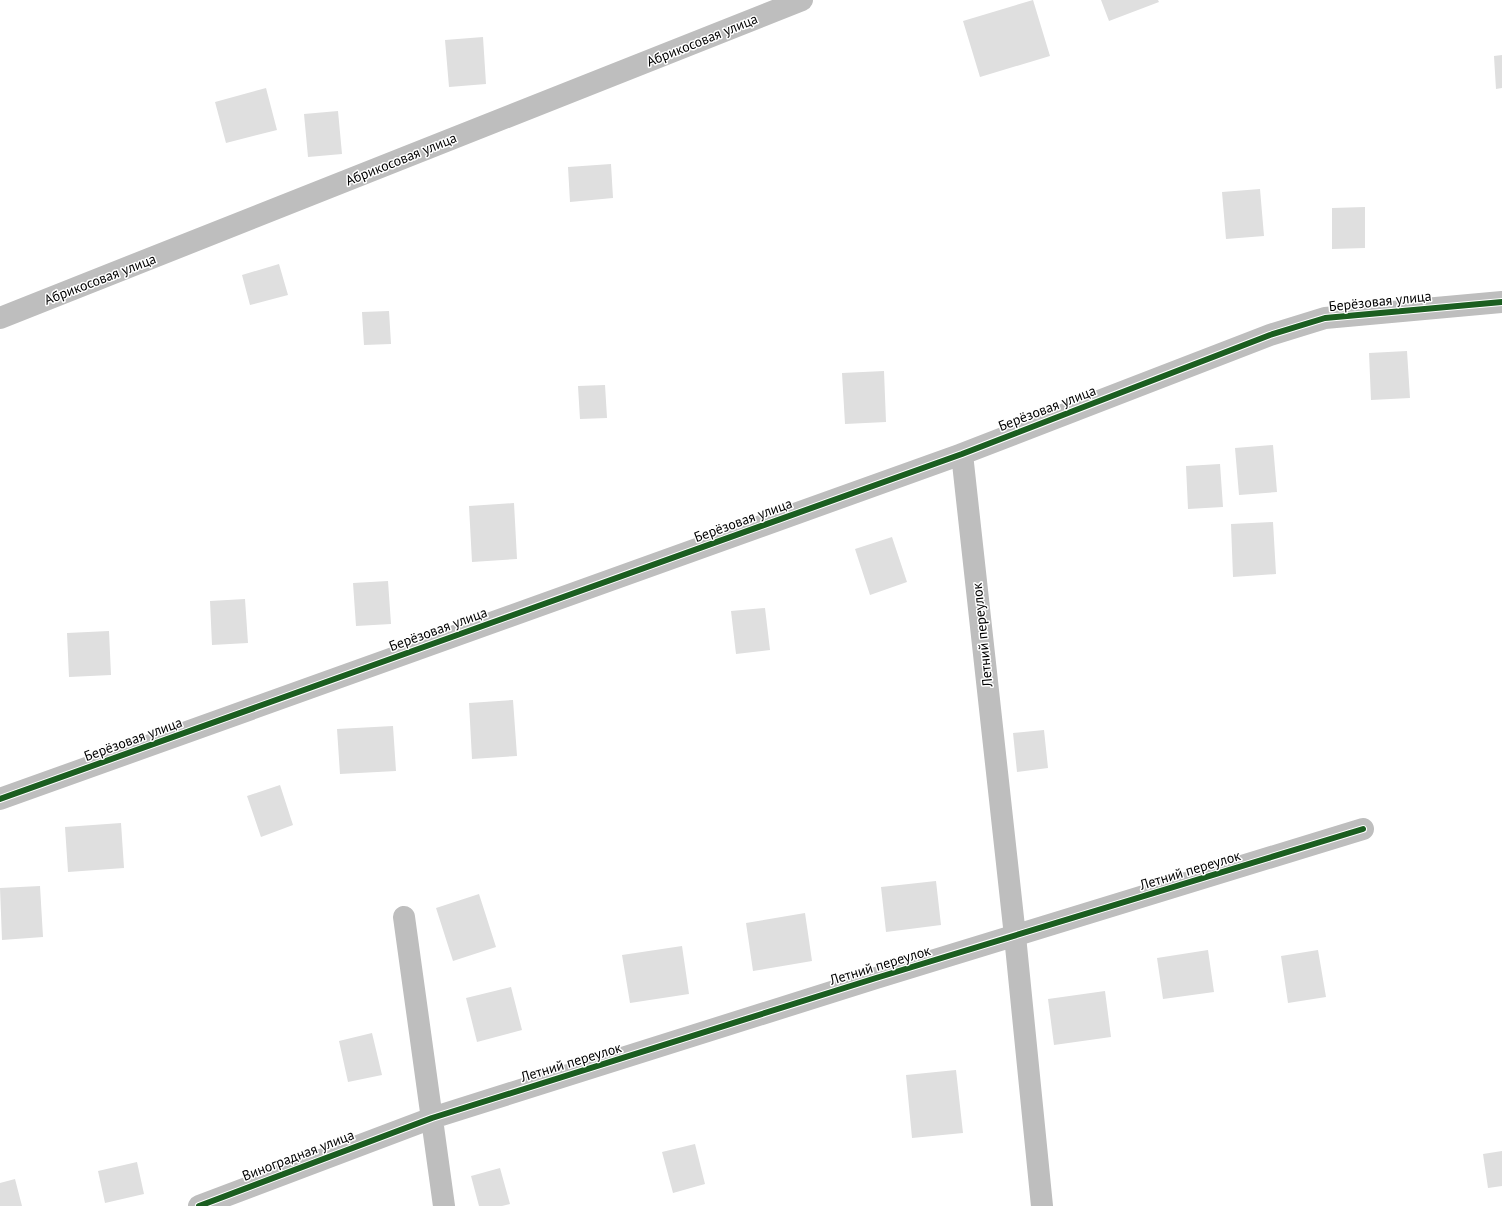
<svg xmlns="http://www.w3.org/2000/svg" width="1502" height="1206" viewBox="0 0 1502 1206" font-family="'PT Sans',sans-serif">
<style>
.building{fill:#dfdfdf}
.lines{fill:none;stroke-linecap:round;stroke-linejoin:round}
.minor{stroke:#bebebe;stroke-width:22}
.cycleway-casing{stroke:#fff;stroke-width:8}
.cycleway{stroke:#1b5e20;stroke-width:6}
.labels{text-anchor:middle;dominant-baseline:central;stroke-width:3;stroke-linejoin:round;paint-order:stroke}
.street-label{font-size:14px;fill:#000;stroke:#fff}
</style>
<rect width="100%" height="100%" fill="#fff"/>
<path class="building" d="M1033 0 1050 56 980 77 963 21Z
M1101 0H1158L1159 2 1109 21Z
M483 37 486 84 449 87 445 40Z
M1502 55V88L1496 89 1494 56Z
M266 88 277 130 226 143 215 102Z
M338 111 342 154 308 157 304 114Z
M611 164 613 198 570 202 568 167Z
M1260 189 1264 236 1226 239 1222 192Z
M1365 207V248L1332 249V208Z
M279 264 288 295 250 305 242 275Z
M389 311 391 344 364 345 362 312Z
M1407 351 1410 398 1371 400 1369 353Z
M884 371 886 422 845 424 842 373Z
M605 385 607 418 580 419 578 386Z
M1273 445 1277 492 1239 495 1235 448Z
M1220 464 1223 507 1188 509 1186 466Z
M514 503 517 559 472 562 469 506Z
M1273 522 1276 574 1233 577 1231 524Z
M892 537 907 582 870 595 855 549Z
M388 581 391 624 356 626 353 583Z
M245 599 248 643 212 645 210 601Z
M765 608 770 650 736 654 731 611Z
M109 631 111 675 69 677 67 633Z
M513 700 517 756 472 759 469 703Z
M393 726 396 771 340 774 337 729Z
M1044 730 1048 768 1017 772 1013 733Z
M280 785 293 825 261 837 247 796Z
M121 823 124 868 68 872 65 827Z
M936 881 941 925 886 932 881 887Z
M40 886 43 937 2 940 0 888Z
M479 894 496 947 453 961 436 908Z
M805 913 812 961 753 971 746 923Z
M682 946 689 994 630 1003 622 955Z
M1208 950 1214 992 1163 999 1157 958Z
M1318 950 1326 997 1288 1003 1281 956Z
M511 987 522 1030 477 1042 466 998Z
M1105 991 1111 1037 1054 1045 1048 999Z
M372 1033 382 1075 348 1082 339 1041Z
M956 1070 963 1133 912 1138 906 1075Z
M695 1144 705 1184 673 1193 662 1152Z
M1502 1151V1186L1488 1188 1483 1154Z
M137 1162 144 1194 105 1203 98 1171Z
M500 1168 510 1204 502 1206H479L471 1176Z
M15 1179 22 1206H0V1183Z"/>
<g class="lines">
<path class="minor" d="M0 318 802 0
M962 454 1015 936 1042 1206
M0 799 962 454 1270 335 1325 318 1502 302
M404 917 444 1206
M199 1206 432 1118 876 978 1363 829"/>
<g class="cycleway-casing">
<path id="cycleway" d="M0 799 962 454 1270 335 1325 318 1502 302
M199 1206 432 1118 876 978 1363 829"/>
</g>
<use href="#cycleway" class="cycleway"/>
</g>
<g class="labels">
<g class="street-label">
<text transform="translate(702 40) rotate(-22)">Абрикосовая улица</text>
<text transform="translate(401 159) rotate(-22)">Абрикосовая улица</text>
<text transform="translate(100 279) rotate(-21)">Абрикосовая улица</text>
<text transform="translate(1380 301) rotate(-6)">Берёзовая улица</text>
<text transform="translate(1047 408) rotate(-21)">Берёзовая улица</text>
<text transform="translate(743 520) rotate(-20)">Берёзовая улица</text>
<text transform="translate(438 629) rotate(-20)">Берёзовая улица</text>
<text transform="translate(982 635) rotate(-96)">Летний переулок</text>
<text transform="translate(133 739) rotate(-20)">Берёзовая улица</text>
<text transform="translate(1190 870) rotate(-17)">Летний переулок</text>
<text transform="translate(880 965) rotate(-17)">Летний переулок</text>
<text transform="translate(571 1062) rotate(-17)">Летний переулок</text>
<text transform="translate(298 1155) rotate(-21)">Виноградная улица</text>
</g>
</g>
</svg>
